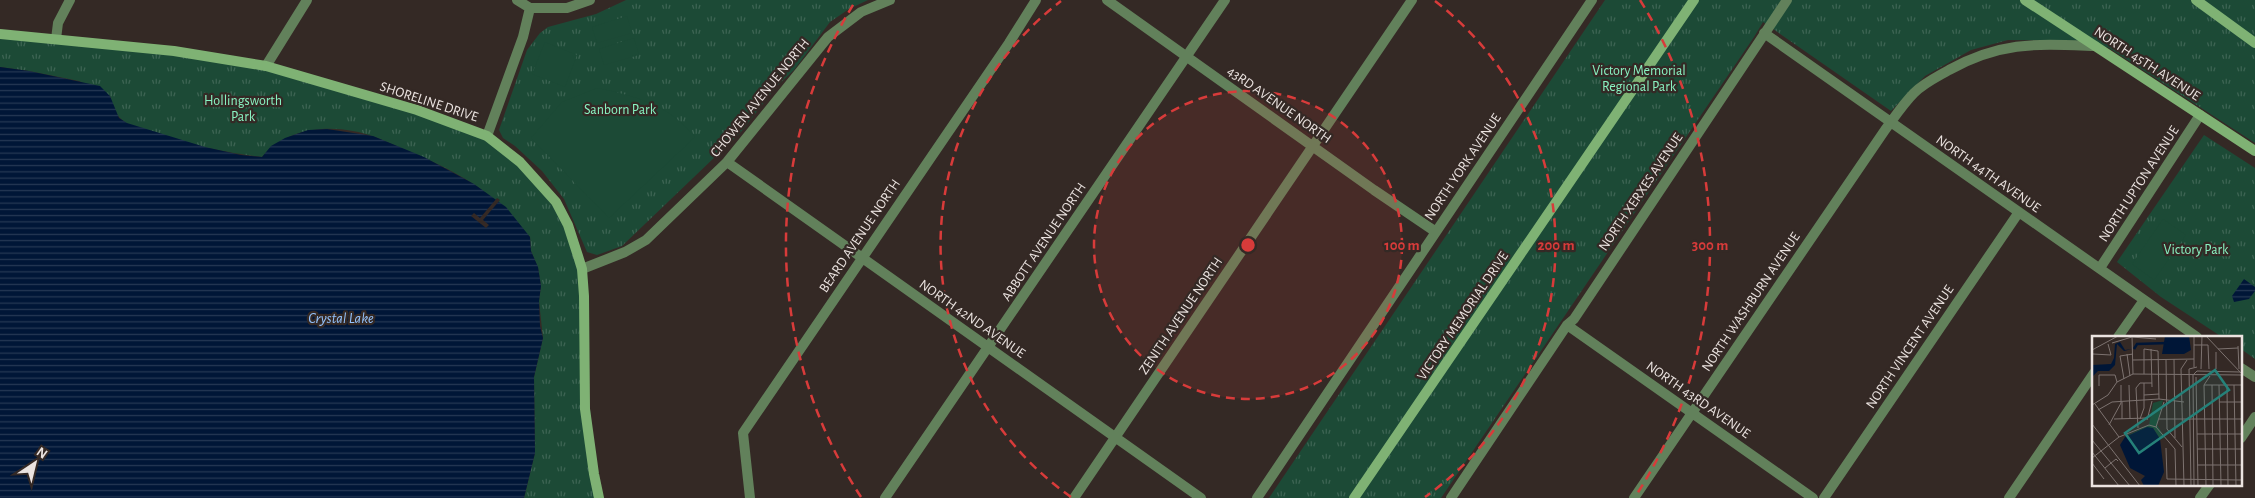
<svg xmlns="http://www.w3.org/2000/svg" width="2255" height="498" viewBox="0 0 2255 498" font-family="'Alegreya Sans',sans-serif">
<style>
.park{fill:url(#park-tufts)}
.pitch{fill:#1c4a36}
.water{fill:url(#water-rules)}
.pier{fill:#342925}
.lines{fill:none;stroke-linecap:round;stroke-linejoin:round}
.street{stroke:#62815b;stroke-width:10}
.secondary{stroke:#7fb274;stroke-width:10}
.ring{fill:none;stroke:#d83b3a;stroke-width:2.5;stroke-dasharray:9 6}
.labels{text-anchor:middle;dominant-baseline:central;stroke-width:4.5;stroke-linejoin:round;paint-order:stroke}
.street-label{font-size:14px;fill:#ebe3e0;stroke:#342925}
.park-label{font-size:14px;fill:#89f3c2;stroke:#342925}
.water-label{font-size:15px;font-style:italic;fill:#95c4fe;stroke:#342925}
.inset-river{fill:none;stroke:#001637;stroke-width:2.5}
.inset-road{fill:none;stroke:#7d7370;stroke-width:1}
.view{fill:#258179;fill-opacity:0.15;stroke:#258179;stroke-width:2.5}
.inset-edge{fill:none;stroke:#ebe3e0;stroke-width:2.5}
.centre{fill:#d83b3a;stroke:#342925;stroke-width:2.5}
.ring-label{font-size:15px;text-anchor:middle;font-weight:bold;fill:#d83b3a;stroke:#342925;stroke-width:4.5;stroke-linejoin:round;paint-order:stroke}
</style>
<defs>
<pattern id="park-tufts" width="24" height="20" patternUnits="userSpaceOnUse" patternTransform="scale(1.25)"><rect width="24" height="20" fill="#1c4a36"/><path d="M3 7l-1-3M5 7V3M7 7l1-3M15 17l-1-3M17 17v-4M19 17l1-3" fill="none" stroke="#3d6453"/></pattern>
<pattern id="water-rules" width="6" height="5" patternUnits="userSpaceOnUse" patternTransform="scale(1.25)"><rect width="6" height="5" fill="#001637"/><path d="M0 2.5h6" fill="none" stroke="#253854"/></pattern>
</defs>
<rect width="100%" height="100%" fill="#342925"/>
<path class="park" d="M626 0H868L849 9 830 22 794 70 776 87 741 132 622 246 597 255 587 252 564 199 542 171 515 146 503 138 499 130 527 50 540 33 548 27 596 14Z
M1605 0H2255V143L2109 48 2086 41 2008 40 1971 50 1925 76 1891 111 1763 22 1754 37 1441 498H1269Z
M0 34 266 66 487 136 556 202 578 256 583 341 599 498H524L535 453 534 377 543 338 539 301 541 286 538 268 531 251 530 237C516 223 503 206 487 194 462 174 432 161 403 149 394 145 385 141 375 137 337 123 289 125 262 157 233 154 141 137 121 119 115 114 112 103 110 96L79 81 29 71 0 67Z
M2204 135 2255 168V359L2241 349V337H2222L2161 297 2117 262Z"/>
<path class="pitch" d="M627 16 632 33 597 43 592 27Z
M634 38 639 55 604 65 599 49Z
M545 42 577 55 565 87 532 74Z
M597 88C636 96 669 105 695 137L609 218 531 138 562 102Z
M2163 219 2186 235 2154 280 2132 264Z"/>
<path class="water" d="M0 67 29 71 100 86 110 96 119 118 127 123 205 147 241 155 262 157 271 146 285 138 308 130 327 129 373 136 424 157 474 184 506 207 530 237 531 251 538 267 541 286 539 301 540 326 543 338 534 377 535 453 524 498H0Z
M2244 279 2255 287V291L2249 299 2234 302 2232 296Z"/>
<path class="pier" d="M497 198 500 200 483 220 489 225 486 228 471 216 474 213 480 218Z"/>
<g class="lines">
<path class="street" d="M517 0 530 8
M1107 0 1374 190 1436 232
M1764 33 2197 337
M56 39 58 23 70 0
M266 66 307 0
M487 136 523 37 530 8H567L590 0
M727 162 1201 498
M2100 268 2200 115
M582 269 625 252 646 240 727 162 828 37 861 12 890 0
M1567 325 1813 498
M2118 337 2144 300
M2241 368 2255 377
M2241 438 2255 417
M750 498 743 433 1009 43 1036 0
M885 498 1225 0
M1074 498 1412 0
M1257 498 1592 0
M1451 498 1567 325 1574 319 1787 0
M1634 498 1885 130C1894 118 1903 104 1914 93 1924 83 1937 77 1949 70 2002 41 2037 44 2095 46
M1824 498 2019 212
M2009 498 2094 373
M2200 498 2210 484"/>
<path class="secondary" d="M2025 0 2255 151
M2196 0 2255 43
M0 34 174 51 266 66 417 110 487 136 520 162 556 202 568 225 578 256 582 269 584 296 585 409 594 474 599 498
M1354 498 1694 0"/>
</g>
<circle cx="1248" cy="245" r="154" fill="#d83b3a" fill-opacity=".12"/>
<g class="ring">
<circle cx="1248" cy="245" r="154"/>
<path d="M1071 497A308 308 0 0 1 1061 1M1435 1A308 308 0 0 1 1425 497"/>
<path d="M861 497A462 462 0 0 1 856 0M1640 0A462 462 0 0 1 1635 497"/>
</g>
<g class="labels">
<g class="street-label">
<text transform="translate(2147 64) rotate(33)">NORTH 45TH AVENUE</text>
<text transform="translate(760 98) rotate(-51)">CHOWEN AVENUE NORTH</text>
<text transform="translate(429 102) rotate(18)">SHORELINE DRIVE</text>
<text transform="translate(1279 105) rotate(35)">43RD AVENUE NORTH</text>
<text transform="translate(1463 167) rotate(-56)">NORTH YORK AVENUE</text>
<text transform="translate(1988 174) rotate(35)">NORTH 44TH AVENUE</text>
<text transform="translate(2139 184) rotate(-57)">NORTH UPTON AVENUE</text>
<text transform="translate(1641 192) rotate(-56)">NORTH XERXES AVENUE</text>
<text transform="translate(860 236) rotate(-56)">BEARD AVENUE NORTH</text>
<text transform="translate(1044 242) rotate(-56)">ABBOTT AVENUE NORTH</text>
<text transform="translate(1751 302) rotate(-56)">NORTH WASHBURN AVENUE</text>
<text transform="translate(1181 316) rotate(-56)">ZENITH AVENUE NORTH</text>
<text transform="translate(1463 316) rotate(-56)">VICTORY MEMORIAL DRIVE</text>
<text transform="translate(972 319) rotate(35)">NORTH 42ND AVENUE</text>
<text transform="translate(1910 347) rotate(-56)">NORTH VINCENT AVENUE</text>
<text transform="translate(1698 400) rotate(35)">NORTH 43RD AVENUE</text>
</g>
<g class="park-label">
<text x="1639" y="71">Victory Memorial<tspan x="1639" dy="16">Regional Park</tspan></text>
<text x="243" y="101">Hollingsworth<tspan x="243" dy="16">Park</tspan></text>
<text x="620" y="110">Sanborn Park</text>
<text x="2196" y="250">Victory Park</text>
</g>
<g class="water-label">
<text x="341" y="318">Crystal Lake</text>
</g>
</g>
<g transform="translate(2092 336)">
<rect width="150" height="150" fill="#342925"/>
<path d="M71 64 65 89 73 102 68 103 61 92 33 101 57 89 61 67Z" fill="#1c4a36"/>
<path d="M73 0H97L99 14 92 18H70ZM28 6 33 14 40 13 32 15 25 8 23 29 17 35H6L0 41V29L19 28 22 22 23 8ZM55 91 61 92 68 103 72 136 66 150H52L49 144 53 140 38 132 28 109 33 101Z" fill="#001637"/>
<path class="inset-river" d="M42 13 45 8 76 7"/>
<path class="inset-road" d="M40 0 41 38M102 0V31M114 0 150 38M20 7 40 1 64 3M102 9H116L117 33M146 10 147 33M59 13 60 51M126 13 146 12M0 14 26 0M124 16V33M1 18 19 19 16 8M35 18 38 40M82 23 83 102M41 24 102 23M74 24 75 93 90 111M109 33 110 0M52 38V13L66 15 67 63M104 41 106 150M32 43 28 20 41 18M37 49 38 83M112 49H150M120 49 121 150M127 49 129 150M135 49 136 150M142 49 144 150M7 50V39H23L25 46M52 59 67 58M30 66V83M127 66H150M3 68 27 101M0 69 16 59 25 46 41 38 150 39M6 74 20 66 67 63 92 66M22 83 55 82M48 83 52 72V47M67 83H150M55 84 60 65M0 88 48 150M17 89 29 67V49M64 91 72 66M46 92 44 52 48 47H60M105 98H150M0 104 38 150M74 112 75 143 150 144M83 113 84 150M105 113H150M0 116 27 150M0 122 27 101 57 89 64 91 83 113M0 127 12 143M105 129H150M13 132 24 123 26 125M92 150 89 33 95 24M99 150 97 33 105 31M102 150 101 39 105 35 148 36M114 150 112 49 118 40"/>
<path class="view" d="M123 34 137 54 47 117 33 97Z"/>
<rect width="150" height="150" class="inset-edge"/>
</g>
<circle cx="1248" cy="245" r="8" class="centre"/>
<g class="ring-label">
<text x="1402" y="250">100 m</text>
<text x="1556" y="250">200 m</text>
<text x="1710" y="250">300 m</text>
</g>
<g transform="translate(35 463) rotate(35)" stroke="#342925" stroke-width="4" paint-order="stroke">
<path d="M0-4L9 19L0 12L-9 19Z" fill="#ebe3e0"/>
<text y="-8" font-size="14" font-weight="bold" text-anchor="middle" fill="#ebe3e0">N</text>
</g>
</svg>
